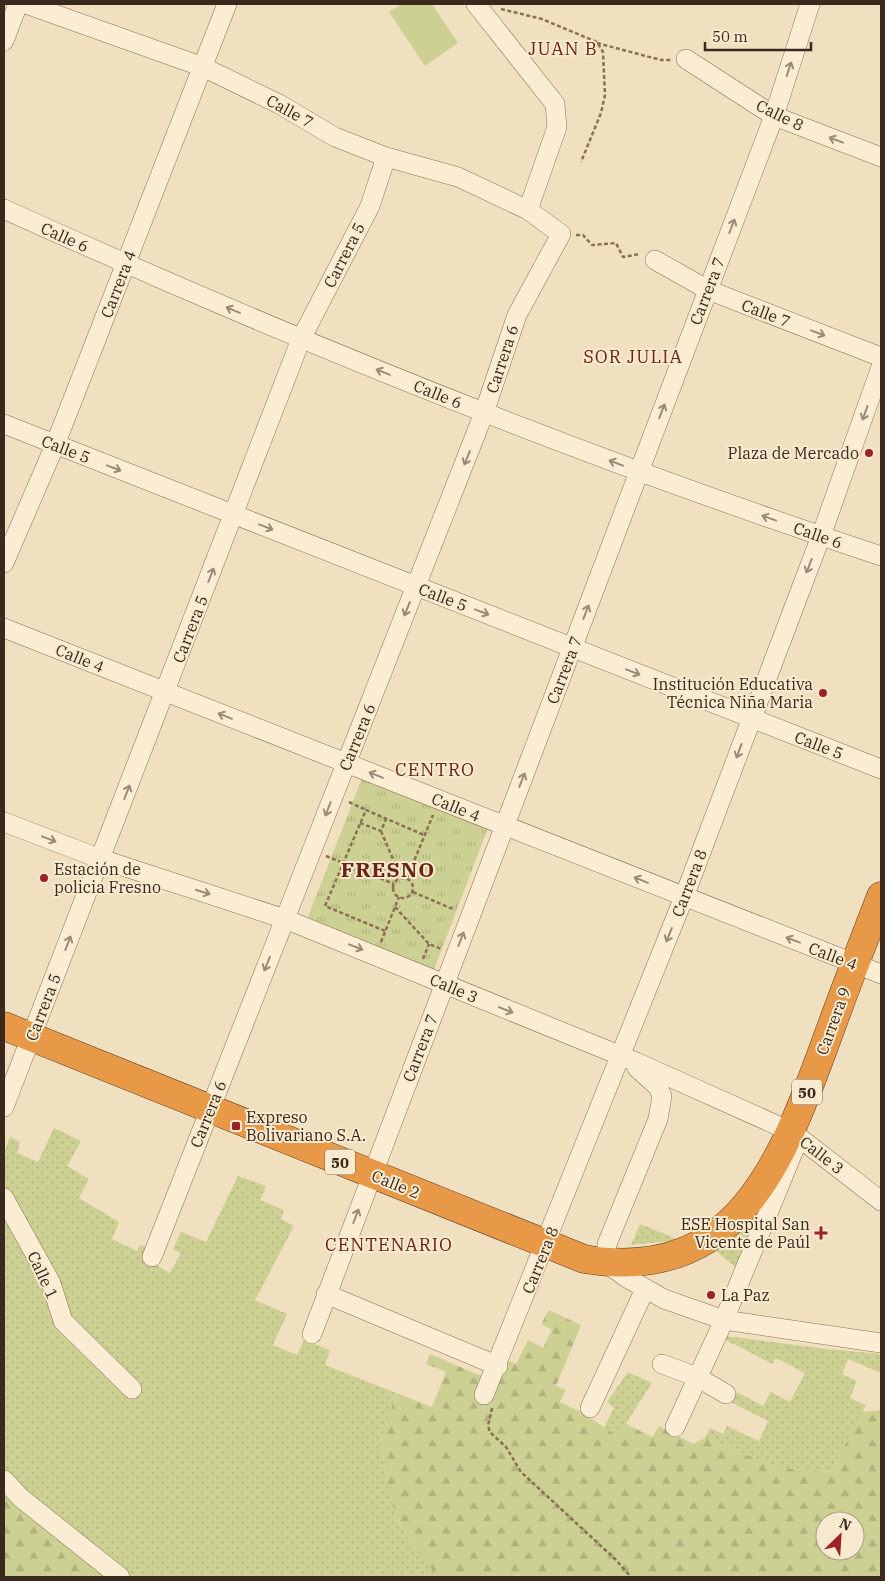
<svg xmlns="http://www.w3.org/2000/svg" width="885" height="1581" viewBox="0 0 885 1581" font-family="'IBM Plex Serif',serif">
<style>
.grass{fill:url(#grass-dots)}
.forest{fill:url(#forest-firs);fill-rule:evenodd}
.park{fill:url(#park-tufts)}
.garden{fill:#ccd092}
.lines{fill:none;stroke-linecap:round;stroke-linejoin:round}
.minor-casing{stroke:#8c6f56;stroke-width:20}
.highway-casing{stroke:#593e2b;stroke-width:29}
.path{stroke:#8c6f56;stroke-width:2.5;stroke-dasharray:4 2.5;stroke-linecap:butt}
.minor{stroke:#fbedd3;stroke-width:19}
.highway{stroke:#e89948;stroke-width:28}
.oneway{stroke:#9a8b78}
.poi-dot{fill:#9f2128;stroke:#f8eacf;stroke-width:2}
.labels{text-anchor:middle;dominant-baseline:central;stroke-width:4;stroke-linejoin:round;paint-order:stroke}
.shield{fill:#f8eacf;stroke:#736352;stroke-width:1}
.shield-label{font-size:15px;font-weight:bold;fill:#3a291c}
.street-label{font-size:16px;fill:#3a291c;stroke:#f8eacf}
.poi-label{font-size:16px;fill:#3a291c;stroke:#f8eacf;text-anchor:end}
.neighbourhood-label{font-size:18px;letter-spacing:1px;fill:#6a2417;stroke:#f8eacf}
.district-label{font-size:21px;font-weight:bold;letter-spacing:1px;fill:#6a2417;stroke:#f8eacf}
</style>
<defs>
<pattern id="grass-dots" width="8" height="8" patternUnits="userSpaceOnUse" patternTransform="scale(1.25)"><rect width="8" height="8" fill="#ccd092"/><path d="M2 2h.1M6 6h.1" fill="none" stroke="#b0b37d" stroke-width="1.8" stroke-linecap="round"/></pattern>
<pattern id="forest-firs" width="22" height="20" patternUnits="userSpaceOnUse" patternTransform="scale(1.25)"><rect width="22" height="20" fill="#ccd092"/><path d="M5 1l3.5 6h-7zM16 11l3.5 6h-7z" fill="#b0b37d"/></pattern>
<pattern id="park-tufts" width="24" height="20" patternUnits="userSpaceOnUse" patternTransform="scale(1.25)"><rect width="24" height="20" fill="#ccd092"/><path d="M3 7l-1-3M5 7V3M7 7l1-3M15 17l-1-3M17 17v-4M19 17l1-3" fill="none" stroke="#b0b37d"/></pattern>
</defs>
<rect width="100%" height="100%" fill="#f1e0bf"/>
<path class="grass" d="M54 1128 81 1141 67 1166 89 1179 79 1198 119 1222 112 1239 137 1251 140 1245 146 1247 142 1257 170 1273 181 1253 173 1249 181 1232 206 1242 238 1176 266 1186 260 1200 284 1210 281 1219 294 1226 255 1300 287 1314 273 1345 297 1355 304 1340 330 1350 325 1365 396 1393 380 1444 394 1512 411 1543 436 1574H515L524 1577H109L4 1492V1154L10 1137 20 1142 17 1153 38 1162Z
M792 1137 740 1271 716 1251 759 1198Z
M640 1224 680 1240 631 1245Z
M725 1336 818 1348 881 1354V1373L848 1359 842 1374 857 1381 850 1398 866 1405 831 1472 779 1468 705 1438 710 1428 723 1434 727 1426 759 1441 768 1421 725 1399 734 1398 737 1392 763 1406 771 1392 790 1402 805 1373 776 1358 772 1364 724 1339Z
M628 1372 652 1383 618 1436 604 1427 614 1408 607 1402Z"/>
<path class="forest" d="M549 1310 581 1325 556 1386 566 1390 560 1402 579 1411 618 1436 625 1423 652 1437 659 1426 693 1444 705 1438 779 1468 831 1472 862 1412 881 1410V1577H524L515 1574 436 1575 411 1543 394 1512 380 1444 396 1393 432 1407 446 1372 426 1364 430 1354 479 1375 490 1376 499 1357 516 1364 528 1340 543 1348 552 1330 541 1324ZM825 1521H855V1551H825Z
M4 1492 109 1577H4Z"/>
<path class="park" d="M362 778 488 828 432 975 306 922Z"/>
<path class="garden" d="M402 4H432L458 43 425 66 389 12Z"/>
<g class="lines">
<g class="minor-casing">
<path id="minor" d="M26 4 203 67 279 104 335 137 386 157 458 177 528 210 561 234 517 315 484 413 152 1257
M476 4 555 104 557 127 528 210
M4 41 18 4
M686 59 774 116 881 157
M4 209C290 339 582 457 881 556
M655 260 708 290 881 357
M4 424 881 769
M4 563 55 445 227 4
M4 628 881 974
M4 822 101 859 285 919 636 1062 792 1132 881 1201
M637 1068 658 1087 662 1096 658 1119 607 1244 606 1263 627 1278 664 1299 724 1320 881 1343
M4 1107 301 339 370 206 386 157
M4 1198 51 1283 63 1321 132 1389
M326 1294 498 1366
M312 1334 774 116 810 4
M662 1364 697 1377 726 1394
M484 1395 684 897 821 536 881 367
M590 1408 645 1289
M675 1427 724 1320 794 1150
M4 1480 21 1498 120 1577"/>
</g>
<g class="highway-casing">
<path id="highway" d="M4 1026 584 1259C737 1285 782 1161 825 1044 843 994 862 945 881 896"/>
</g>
<path class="path" d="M501 9 542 19 597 42 603 52 605 95 601 113 581 162
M597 43 661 60H672
M576 235H583L592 245 616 243 623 257 640 254
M349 802 366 810
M360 823 381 831 386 819
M381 831 401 878
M326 856 394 884
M393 888a10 10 0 1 1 20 0a10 10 0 1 1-20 0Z
M407 878 433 815
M413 892 455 910
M395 907 429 944 441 949
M385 931 325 906 366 810 424 835
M381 942 399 897
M423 959 429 944
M492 1408 488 1426 490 1432 506 1447 521 1472 615 1559 631 1577"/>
<use href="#minor" class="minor"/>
<use href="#highway" class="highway"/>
</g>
<defs><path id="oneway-shaft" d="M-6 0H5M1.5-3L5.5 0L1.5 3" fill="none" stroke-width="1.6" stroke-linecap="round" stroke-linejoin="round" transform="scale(1.25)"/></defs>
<g class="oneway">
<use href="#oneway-shaft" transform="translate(789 69) rotate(-72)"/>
<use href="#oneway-shaft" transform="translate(836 140) rotate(-159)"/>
<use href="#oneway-shaft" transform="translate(732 226) rotate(-69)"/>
<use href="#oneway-shaft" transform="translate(233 310) rotate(-157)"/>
<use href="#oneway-shaft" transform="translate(818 333) rotate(21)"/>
<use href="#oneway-shaft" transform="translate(383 372) rotate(-158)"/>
<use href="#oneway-shaft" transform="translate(662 411) rotate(-69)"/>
<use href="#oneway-shaft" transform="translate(865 413) rotate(110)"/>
<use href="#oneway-shaft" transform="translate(467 458) rotate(112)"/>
<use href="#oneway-shaft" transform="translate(616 463) rotate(-159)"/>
<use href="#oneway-shaft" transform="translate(114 468) rotate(21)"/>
<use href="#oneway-shaft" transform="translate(769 518) rotate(-160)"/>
<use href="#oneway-shaft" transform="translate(266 527) rotate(21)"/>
<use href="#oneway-shaft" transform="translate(809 566) rotate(111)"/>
<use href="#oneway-shaft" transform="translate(211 575) rotate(-69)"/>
<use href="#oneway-shaft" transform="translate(407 609) rotate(112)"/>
<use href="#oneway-shaft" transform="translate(482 612) rotate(21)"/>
<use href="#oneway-shaft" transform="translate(586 612) rotate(-69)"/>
<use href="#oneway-shaft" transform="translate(633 672) rotate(21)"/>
<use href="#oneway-shaft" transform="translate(225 716) rotate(-158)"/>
<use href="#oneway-shaft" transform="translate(739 751) rotate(110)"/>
<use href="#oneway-shaft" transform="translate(376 775) rotate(-158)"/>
<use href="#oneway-shaft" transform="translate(522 780) rotate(-69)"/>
<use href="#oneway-shaft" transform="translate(127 792) rotate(-69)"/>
<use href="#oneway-shaft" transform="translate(328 809) rotate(111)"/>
<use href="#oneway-shaft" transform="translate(49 839) rotate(21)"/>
<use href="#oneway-shaft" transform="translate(641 880) rotate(-158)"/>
<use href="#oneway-shaft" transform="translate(203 892) rotate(18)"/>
<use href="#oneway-shaft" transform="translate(669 935) rotate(112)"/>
<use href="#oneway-shaft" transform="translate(461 939) rotate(-69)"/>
<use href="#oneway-shaft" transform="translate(793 940) rotate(-159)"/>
<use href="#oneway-shaft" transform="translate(68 943) rotate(-69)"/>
<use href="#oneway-shaft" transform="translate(356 947) rotate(21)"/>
<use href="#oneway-shaft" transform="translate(267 964) rotate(112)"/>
<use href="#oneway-shaft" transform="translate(506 1010) rotate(22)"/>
<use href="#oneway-shaft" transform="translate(356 1216) rotate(-69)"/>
</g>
<g class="poi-dot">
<circle cx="869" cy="453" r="5"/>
<circle cx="823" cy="693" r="5"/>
<circle cx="44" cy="878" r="5"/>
<rect x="231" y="1121" width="10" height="10" rx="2.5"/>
<path d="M818.5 1225.5h5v5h5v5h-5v5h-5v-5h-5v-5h5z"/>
<circle cx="711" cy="1295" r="5"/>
</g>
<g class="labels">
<g class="shield">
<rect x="792" y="1079.5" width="30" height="25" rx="4"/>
<rect x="325" y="1149.5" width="30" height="25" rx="4"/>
</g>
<g class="shield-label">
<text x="807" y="1092">50</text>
<text x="340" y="1162">50</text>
</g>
<g class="street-label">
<text transform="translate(290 111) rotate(29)">Calle 7</text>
<text transform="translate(780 115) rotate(26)">Calle 8</text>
<text transform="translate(65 237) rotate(24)">Calle 6</text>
<text transform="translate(344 255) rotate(-63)">Carrera 5</text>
<text transform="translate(118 284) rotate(-69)">Carrera 4</text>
<text transform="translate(707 291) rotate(-69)">Carrera 7</text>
<text transform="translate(766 313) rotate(21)">Calle 7</text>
<text transform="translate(502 359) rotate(-72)">Carrera 6</text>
<text transform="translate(438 394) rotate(22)">Calle 6</text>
<text transform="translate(66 449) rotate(21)">Calle 5</text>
<text transform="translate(818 535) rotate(19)">Calle 6</text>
<text transform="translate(443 597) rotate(21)">Calle 5</text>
<text transform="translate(190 629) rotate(-69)">Carrera 5</text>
<text transform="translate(80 658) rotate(22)">Calle 4</text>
<text transform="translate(564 670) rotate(-69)">Carrera 7</text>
<text transform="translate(357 737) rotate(-68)">Carrera 6</text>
<text transform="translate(819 745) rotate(21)">Calle 5</text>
<text transform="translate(456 807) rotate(22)">Calle 4</text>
<text transform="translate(689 883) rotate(-69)">Carrera 8</text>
<text transform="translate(833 956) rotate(21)">Calle 4</text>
<text transform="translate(454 988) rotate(23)">Calle 3</text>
<text transform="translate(43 1007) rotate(-69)">Carrera 5</text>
<text transform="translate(833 1021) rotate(-70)">Carrera 9</text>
<text transform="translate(420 1048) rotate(-69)">Carrera 7</text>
<text transform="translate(208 1114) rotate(-68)">Carrera 6</text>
<text transform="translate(822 1155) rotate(38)">Calle 3</text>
<text transform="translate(396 1184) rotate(22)">Calle 2</text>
<text transform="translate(540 1260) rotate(-68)">Carrera 8</text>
<text transform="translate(43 1275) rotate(65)">Calle 1</text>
</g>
<g class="poi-label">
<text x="859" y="453">Plaza de Mercado</text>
<text x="813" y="684">Institución Educativa<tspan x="813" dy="18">Técnica Niña Maria</tspan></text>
<text x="54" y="869" text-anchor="start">Estación de<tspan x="54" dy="18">policia Fresno</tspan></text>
<text x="246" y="1117" text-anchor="start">Expreso<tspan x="246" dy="18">Bolivariano S.A.</tspan></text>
<text x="810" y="1224">ESE Hospital San<tspan x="810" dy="18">Vicente de Paúl</tspan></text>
<text x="721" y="1295" text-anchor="start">La Paz</text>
</g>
<g class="neighbourhood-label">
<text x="563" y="48">JUAN B</text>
<text x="633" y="356">SOR JULIA</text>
<text x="435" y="769">CENTRO</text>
<text x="389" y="1244">CENTENARIO</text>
</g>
<g class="district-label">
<text x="388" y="869">FRESNO</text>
</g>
</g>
<rect width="885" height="1581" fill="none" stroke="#3a291c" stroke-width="10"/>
<g transform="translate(840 1536) rotate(25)"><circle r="24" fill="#f8eacf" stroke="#ac9d87"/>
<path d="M0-4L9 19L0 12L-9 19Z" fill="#9f2128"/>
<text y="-8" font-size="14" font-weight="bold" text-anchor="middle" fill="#3a291c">N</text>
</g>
<path d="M705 42v8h106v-8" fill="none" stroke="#3a291c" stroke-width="2.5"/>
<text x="712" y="42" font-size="15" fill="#3a291c" stroke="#f8eacf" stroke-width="4" paint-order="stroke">50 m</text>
</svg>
